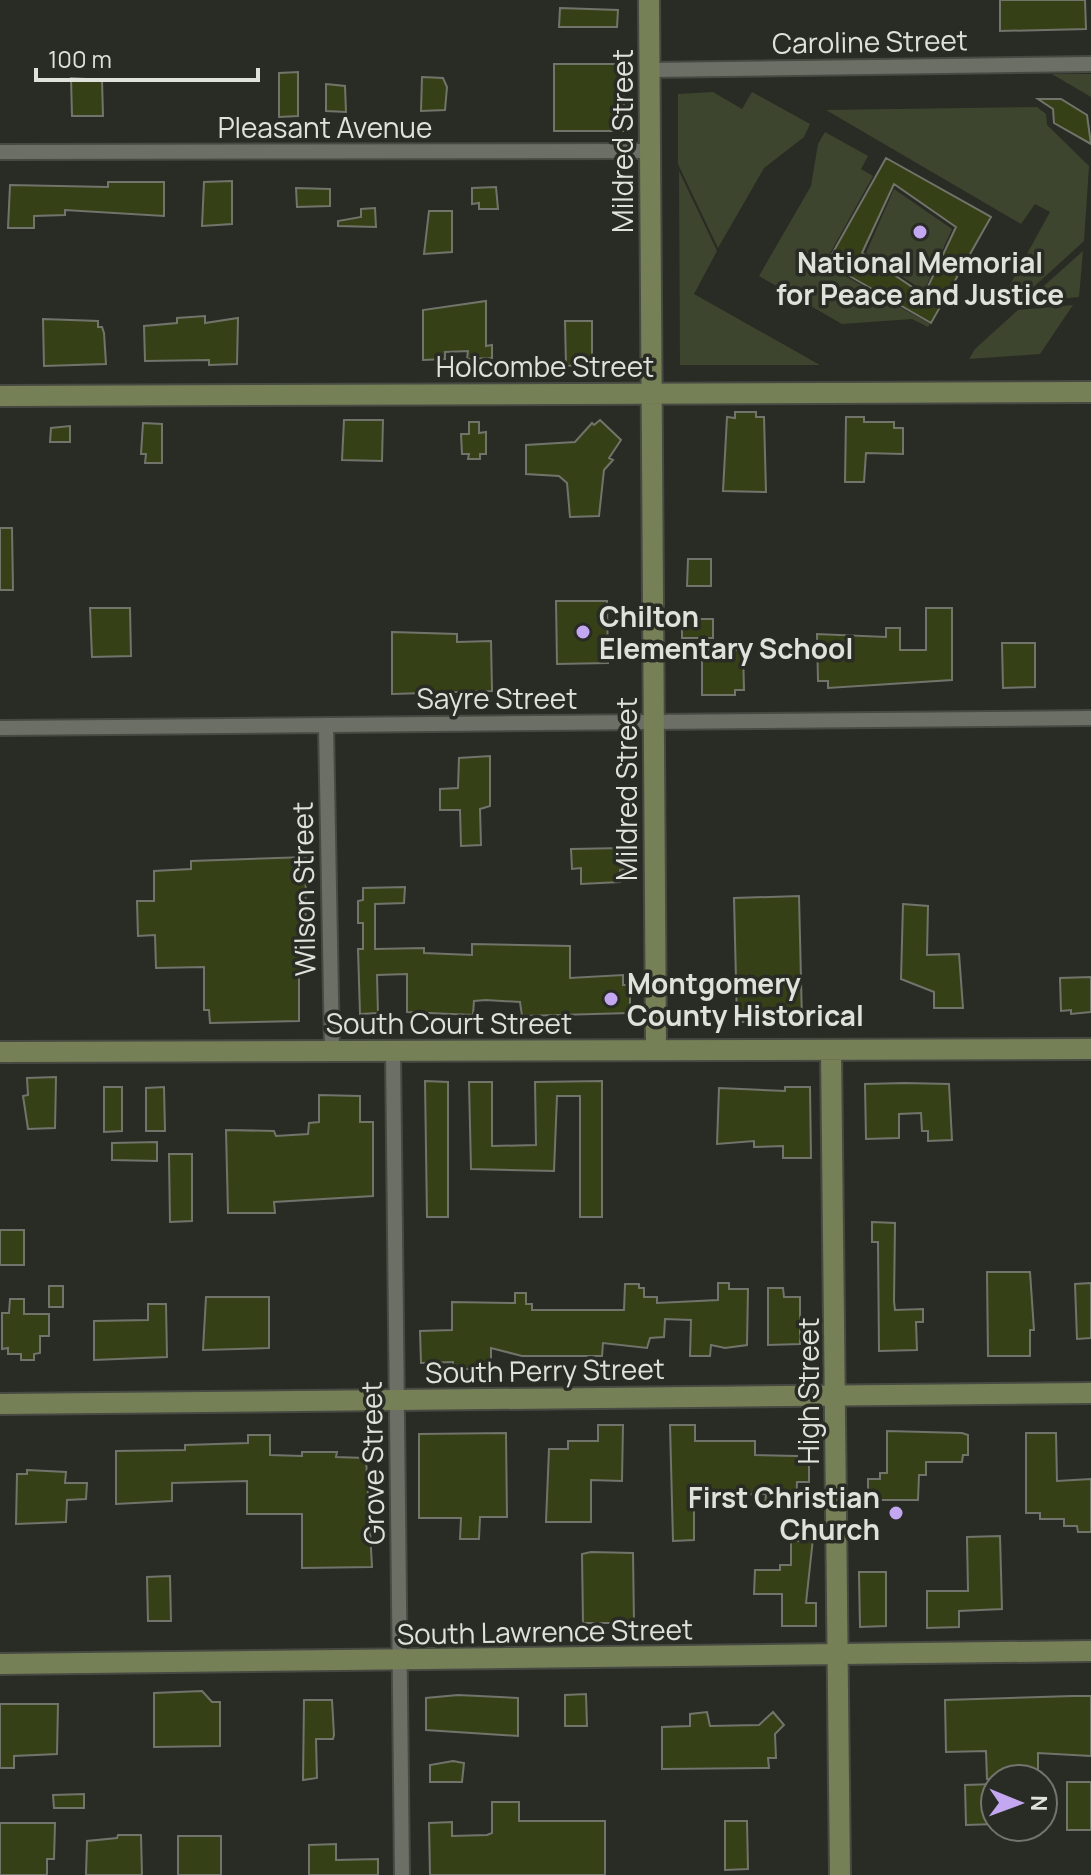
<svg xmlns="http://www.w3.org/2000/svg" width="1091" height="1875" viewBox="0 0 1091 1875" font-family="Manrope,sans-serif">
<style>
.green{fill:#3e452e}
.building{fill:#364017;stroke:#71746b;stroke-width:2;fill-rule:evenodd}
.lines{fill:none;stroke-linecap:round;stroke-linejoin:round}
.street-casing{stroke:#474943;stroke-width:18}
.secondary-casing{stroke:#474943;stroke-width:24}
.street{stroke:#6c6f66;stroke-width:14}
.secondary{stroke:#768057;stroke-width:20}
.poi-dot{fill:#c4a7f1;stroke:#292c24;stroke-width:3}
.labels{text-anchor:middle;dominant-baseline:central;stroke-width:7;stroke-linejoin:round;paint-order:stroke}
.street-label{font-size:28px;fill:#dfe1db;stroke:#292c24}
.poi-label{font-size:28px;font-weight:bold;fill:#dfe1db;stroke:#292c24;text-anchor:start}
</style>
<rect width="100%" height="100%" fill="#292c24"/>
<path class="green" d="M1052 74H1091V97Z
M713 92 742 109 752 92 810 124 804 137 764 168 718 248 678 164V94Z
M1037 107 1046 114 1047 125 1089 166 1084 241 1016 303H1000L1050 212 1035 204 1021 224 826 110Z
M825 132 868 156 861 169 873 176 824 264 930 324 928 327 912 319 842 324 759 276 811 186 818 144Z
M679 171 717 251 694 294 820 365H680Z
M894 189 952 229 924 291 866 253Z
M1083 251 1079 297 1026 302Z
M1073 305 1040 354 969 359 975 349 1018 310Z"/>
<path class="building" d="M1000 0H1085L1086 29 1000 31Z
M560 8 618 10 617 27H559Z
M554 64H624V131H554Z
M298 72V116L279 117V73Z
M422 77 443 78 447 87 445 110 421 111Z
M71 78 102 80 103 116H72Z
M326 84 345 86 346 112 326 111Z
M1038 99H1061L1087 115 1091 144 1054 123 1053 109Z
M886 158 991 217 931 323 827 263ZM894 184 956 227 924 295 862 253Z
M232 181V224L202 226 204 182Z
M108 182H164V216L65 210V215L34 216V228H8L10 185 108 187Z
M496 187 498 209H479V203L472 204V188Z
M296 188 330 189V206L297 207Z
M375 208 376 227 338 226V221L361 217V209Z
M429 211H452V252L424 254Z
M486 301V346L492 345V358L467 359 468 351 445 352V359L423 360V310Z
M205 316V323L238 318 237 364 209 365V360L145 361 144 326 177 323V318Z
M43 319 98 321V327H102L104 333 106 364 44 366Z
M565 321H592V364L566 366Z
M735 412H756V417H764L766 492 723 491 727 417 735 418Z
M846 417H864V422H894V428H903V454L866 453 864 482H845Z
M344 420H383L382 461 342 460Z
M600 420 621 440 609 458 613 460 604 470 599 516 570 517 567 483 559 476 526 474V445L575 442 592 423 594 425Z
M469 422H479V433L486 432V454H480V459H468L469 454H462L461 434H469Z
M143 423 162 424V463H145L146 454H141Z
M70 426V442H50L51 428Z
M0 528H12L13 590H0Z
M688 559H711V586H687Z
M556 601H607L608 663 557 664Z
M90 608H130L131 656 92 657Z
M926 608H952V680L828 688V681H818L817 634 886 637V628H900V650H926Z
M682 619H713V638H682Z
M392 632 457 634V642L491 641 492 691 392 694Z
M1002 643H1035V687L1003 688Z
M702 649 743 650 744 690H735V695H702Z
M490 756V806L480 809 481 845 461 846 460 810H440V789L458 788 459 758Z
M624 848 625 869 620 870V882L581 884V868L572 869 571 849Z
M306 857 305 966H299V1021L210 1023 209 1010H204V967L156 968 155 935 138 936 137 901H154V871L191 869V861Z
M405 887 404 903 375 904V949L424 948V953L472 955V944L570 946V978L623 975V985H630V1013L522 1016 520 1002 486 1000 474 1001 473 1015 407 1012V974L377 975 378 1013 360 1014 358 949H363V923H358V901L363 900V888Z
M799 896 802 1021 737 1022 734 898Z
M903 904 928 906 927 955 959 954 963 1008H934V992L901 979Z
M1091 977V1012L1071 1014V1010L1061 1011 1060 978Z
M56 1077 55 1128 28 1129 23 1096 28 1095 27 1078Z
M425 1081 448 1082V1217H427Z
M602 1081V1217H580V1096H557L554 1171 471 1169 469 1082H492V1146L536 1145 535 1082Z
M905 1083 949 1084 952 1140 928 1141V1131H922L921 1113 899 1114V1138L866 1139 865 1084Z
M104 1087H122V1131L104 1132Z
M164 1087 165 1131H146V1088Z
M785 1087H810L811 1158H783V1146L754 1147V1141L717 1144 719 1088 785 1091Z
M319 1095 360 1096V1122H373V1196L274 1202 275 1213H228L226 1130 274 1131 276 1136 308 1134 309 1123 319 1122Z
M157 1142V1161L112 1160V1143Z
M169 1154H192V1221L170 1222Z
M872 1222 895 1223 894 1301 895 1310 923 1309V1322H916L917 1350 879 1351 878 1242H872Z
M0 1230H24V1265H0Z
M987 1272H1030L1034 1330H1030V1356H988Z
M718 1283H729V1289H748L747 1345 725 1348 711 1345 710 1356H690L691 1320 665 1319 664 1337 650 1338 647 1348 603 1343 602 1356H522L491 1348V1369H453V1362L421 1363 420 1331 452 1330V1302L515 1303V1293H526V1304H532V1310H624L625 1284H639V1288H644V1297H657V1303L718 1300Z
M1091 1283V1338L1077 1339 1075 1284Z
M49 1286H63V1307H49Z
M768 1288H783L784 1297H800V1344L768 1345Z
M206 1297H269V1348L203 1350Z
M10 1299H24V1314H49V1336H40V1353L34 1354V1360H21V1354H8V1348L2 1349V1313H9Z
M148 1304H166L167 1357 94 1360V1321L148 1320Z
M598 1425H623L622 1481 591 1480V1522H546L549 1449H568V1441H598Z
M670 1425H695V1441H755V1455L797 1456V1464H809V1482H797L796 1506 765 1505 766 1494 694 1496V1540L673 1541Z
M887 1431 962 1433 968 1435V1455H963L962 1462H926V1475H919L918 1500H868V1479H880V1473H887Z
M506 1433 507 1517H480L479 1539H460L461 1518H419V1434Z
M1026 1433H1056L1057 1481 1091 1479V1532H1078L1077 1526H1064V1519H1040V1513H1026Z
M248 1435H270V1455L302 1456V1452H337L336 1457 366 1458 372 1567 302 1568V1514H247V1481L172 1483V1501L116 1504V1451L185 1450V1445L248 1443Z
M27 1470 66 1472 65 1483H87L86 1499 67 1500 66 1522 16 1524 17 1474H27Z
M802 1529H814L806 1603H816V1626H782V1594H754L755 1570H780V1565H791V1541H802Z
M1000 1536 1002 1609 959 1611V1627L927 1628V1591H968L967 1537Z
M591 1552 633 1553 634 1623H583L582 1554Z
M859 1572H886V1626L860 1627Z
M170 1576 171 1621H148L147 1577Z
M202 1691 212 1702H220V1746L154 1747V1693Z
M586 1694 587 1726H565V1695Z
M458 1695 518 1698V1736L426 1730V1698Z
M1072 1696H1091V1756L1038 1753V1779H987L986 1751 946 1752 945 1700Z
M304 1700H332L334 1735 333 1739H316L317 1778 303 1780Z
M0 1704H58L57 1754 14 1756V1768H0Z
M707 1712 710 1726 759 1725 773 1712 784 1725 775 1734 776 1758H768L769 1768 662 1769V1727L690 1726V1714Z
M453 1761 464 1763 462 1782H430V1765Z
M1067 1782H1091V1830H1067Z
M995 1784V1824L966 1825 965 1785Z
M84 1794V1808H54L53 1795Z
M492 1802H519V1821H605V1875H430L429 1823 452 1822V1836L487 1835 492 1833Z
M725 1821H747L748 1869 725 1870Z
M0 1823H55L54 1859H47V1875H0Z
M118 1835H141L142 1875H86L87 1841 117 1838Z
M178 1836H221V1875H178Z
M336 1844V1860L378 1859V1875H309V1845Z"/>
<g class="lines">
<g class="street-casing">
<path id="street" d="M649 70 1091 64
M0 152 650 151
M326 725 332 1051
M0 728 1091 718
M393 1051 402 1875"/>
</g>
<g class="secondary-casing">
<path id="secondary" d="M649 0 656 1050
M0 396 1091 392
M831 1050 840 1875
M0 1052 1091 1049
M0 1404 1091 1393
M0 1664 1091 1651"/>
</g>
<use href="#street" class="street"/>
<use href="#secondary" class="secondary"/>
</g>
<g class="poi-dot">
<circle cx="920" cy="232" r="8"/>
<circle cx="583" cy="632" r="8"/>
<circle cx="611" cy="999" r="8"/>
<circle cx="896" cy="1513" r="8"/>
</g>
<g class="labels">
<g class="street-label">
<text transform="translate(870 41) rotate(-1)">Caroline Street</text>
<text x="325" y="127">Pleasant Avenue</text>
<text transform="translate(622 141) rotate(-90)">Mildred Street</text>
<text x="545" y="366">Holcombe Street</text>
<text x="497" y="698">Sayre Street</text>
<text transform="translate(626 789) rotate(-90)">Mildred Street</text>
<text transform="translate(303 889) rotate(-91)">Wilson Street</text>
<text x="449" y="1023">South Court Street</text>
<text transform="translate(545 1370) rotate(-1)">South Perry Street</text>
<text transform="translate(808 1391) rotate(-90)">High Street</text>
<text transform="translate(372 1463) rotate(-91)">Grove Street</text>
<text transform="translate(545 1631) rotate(-1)">South Lawrence Street</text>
</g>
<g class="poi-label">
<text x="920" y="262" text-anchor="middle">National Memorial<tspan x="920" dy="32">for Peace and Justice</tspan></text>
<text x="599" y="616">Chilton<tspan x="599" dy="32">Elementary School</tspan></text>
<text x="627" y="983">Montgomery<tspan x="627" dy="32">County Historical</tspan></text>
<text x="880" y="1497" text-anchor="end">First Christian<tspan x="880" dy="32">Church</tspan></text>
</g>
</g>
<g transform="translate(1019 1803) rotate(91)"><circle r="38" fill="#292c24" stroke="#72746d" stroke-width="2"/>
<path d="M0-6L14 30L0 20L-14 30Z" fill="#c4a7f1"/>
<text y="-12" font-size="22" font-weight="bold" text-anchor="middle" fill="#dfe1db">N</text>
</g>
<path d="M36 68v12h222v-12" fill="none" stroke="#dfe1db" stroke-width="4"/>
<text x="48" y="68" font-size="24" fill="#dfe1db" stroke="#292c24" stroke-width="6" paint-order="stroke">100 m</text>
</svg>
